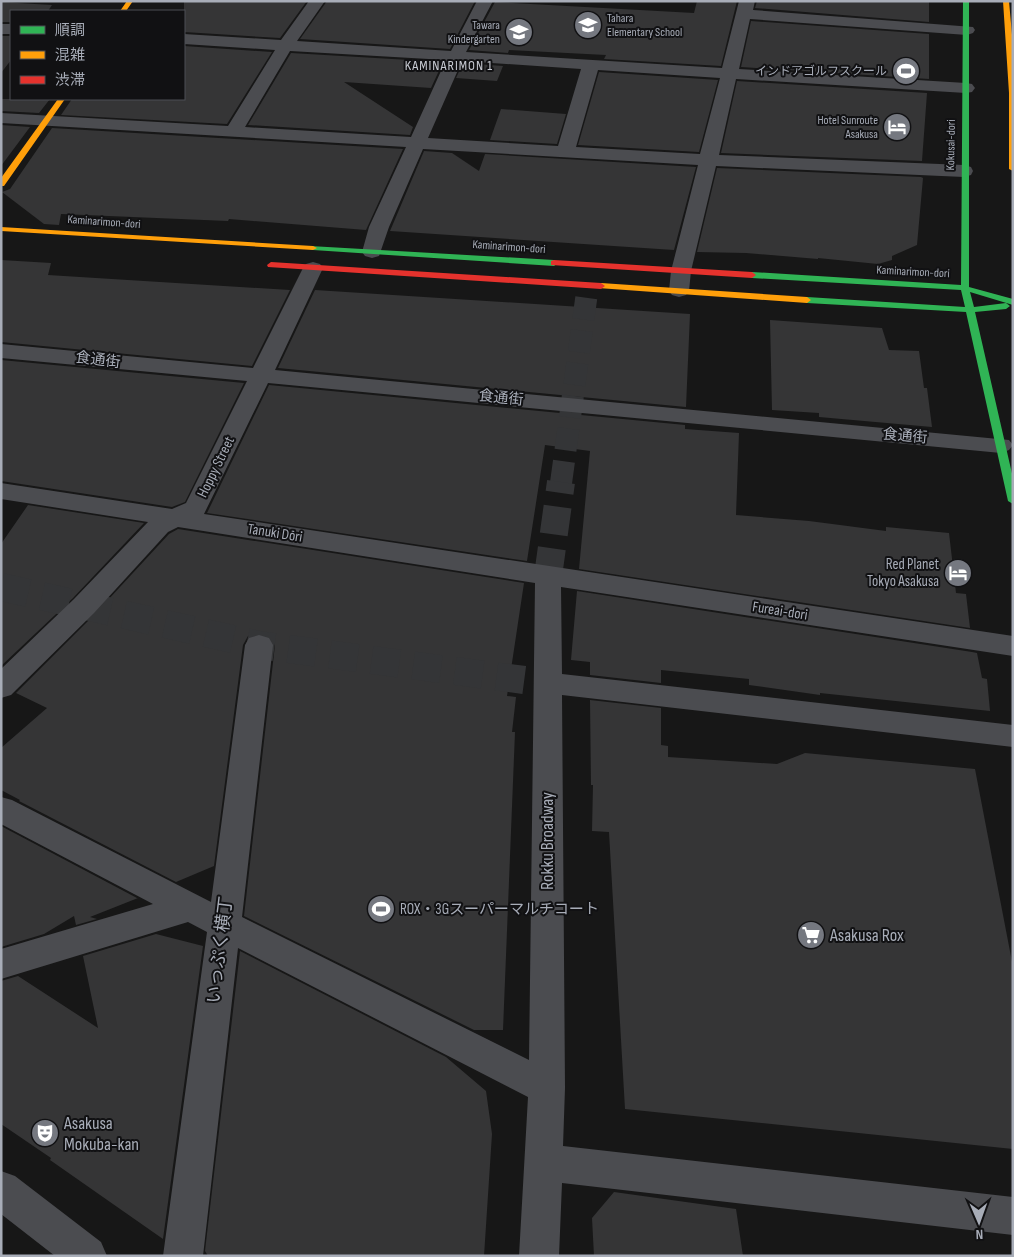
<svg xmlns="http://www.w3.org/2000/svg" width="1014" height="1257" viewBox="0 0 1014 1257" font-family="'Sofia Sans Condensed','Noto Sans JP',sans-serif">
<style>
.building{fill:#353536}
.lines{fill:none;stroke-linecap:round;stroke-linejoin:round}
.street-tunnel-far1{stroke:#343537;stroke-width:22;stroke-dasharray:22 11;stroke-linecap:butt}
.street-tunnel{stroke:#343537;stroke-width:28;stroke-dasharray:28 14;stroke-linecap:butt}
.street{fill:#4b4c50;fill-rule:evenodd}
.fast{fill:#30b455;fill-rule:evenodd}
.slow{fill:#ff9f0a;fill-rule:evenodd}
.jam{fill:#e5322d;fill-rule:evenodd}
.labels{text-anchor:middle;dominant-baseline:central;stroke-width:4;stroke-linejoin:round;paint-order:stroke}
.far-poi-label{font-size:12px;fill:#a8adb8;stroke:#111113;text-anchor:end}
.far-street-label{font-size:12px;fill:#a8adb8;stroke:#111113}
.far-neighbourhood-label{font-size:14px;letter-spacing:1px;fill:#c9ccd4;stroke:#111113}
.street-label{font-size:15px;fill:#a8adb8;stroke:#111113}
.poi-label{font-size:15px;fill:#a8adb8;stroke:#111113;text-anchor:end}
.near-street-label{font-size:18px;fill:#a8adb8;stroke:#111113}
.near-poi-label{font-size:18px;fill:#a8adb8;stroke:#111113;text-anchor:start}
</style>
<rect width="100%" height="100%" fill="#171717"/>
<path class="building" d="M184 1H307L280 38 184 32Z
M327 1H475L450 49 300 39Z
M697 1H737L721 66 604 59 606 55 509 50 508 53 469 50 495 2 694 13Z
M757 1H929V22L755 8Z
M1 2 52 5 48 11H11V22H1Z
M751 21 929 34V79L741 67Z
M1 36H11V60L1 73Z
M184 46 272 52 227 124 61 115 72 99H184Z
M291 53 443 62 431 88 344 82 413 127 410 135 248 125Z
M463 63 503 66 497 81 456 78Z
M599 72 718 80 699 152 578 145Z
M737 81 927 93 922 161 721 153Z
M1 99H50L39 113 1 111Z
M501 109 566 114 557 144 490 140Z
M1 125 30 127 1 166Z
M52 128 403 149 366 230 229 219 228 221 61 214 59 225 44 224 2 192 10 189Z
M424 151 452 153 479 171 485 154 696 167 674 250 390 231Z
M717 168 921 177 923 178 917 245 892 256V260L878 264 818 258V259L746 253 697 252Z
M1 260 51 263 48 275 290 290 252 366 1 342Z
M315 290 690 314 686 407 278 368Z
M770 320 882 328 889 350 919 351 924 388H927L932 427 819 417V413L772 410Z
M1 360 244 383 185 502 172 507 1 481Z
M269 385 685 425V429L739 433 736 515 809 521 886 531V527L949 533 956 593 966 594 970 628 579 569 590 451 545 445 527 561 207 513Z
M28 505 144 523 73 598 1 666V544Z
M178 529 524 583 507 696 516 697 512 732H515L503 1030H474L244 916 275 645 270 636 260 633 248 636 243 645 214 866 176 882 19 801 20 800 1 790V748L47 708 16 693 95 614 169 534Z
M577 591 972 652 977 653 982 678 987 679 990 711 820 693V695L749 685V679L661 670V683L590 675V662L571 660Z
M590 700 661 708V745L668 746V757L777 764 805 753 975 769 1013 967V1149L625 1109 609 832 592 831 593 785H591Z
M1 826 137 898H138L90 917 97 919 76 925 74 916 44 934 1 947Z
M156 934 203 946 163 1239 50 1160 51 1158 1 1124V981L18 976 98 1028 83 956Z
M240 951 446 1057 486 1091 492 1134 484 1256H208L205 1251Z
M614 1192 736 1209 743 1256H594L592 1218Z"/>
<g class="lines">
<path class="street-tunnel-far1" d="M561 483 588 285"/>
<path class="street-tunnel" d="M548 576 561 482
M1 587 259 645 547 683"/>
<path class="street" d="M309 1H325L297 41 451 51 477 1H493L466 52 722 68 739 1H755L753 10 973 27 975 30 973 33 967 35 750 19 739 69 966 83 972 84 975 88 972 92 966 93 736 79 719 155 964 165 971 167 973 171 971 175 964 177 716 166 691 271 689 291 686 295 679 297 672 295 669 291 671 271 698 165 423 149 389 227 379 256 372 258 365 256 362 252 369 227 406 147 1 123V113L228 126 275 50 184 44V34L281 40ZM290 51 446 60 411 137 245 127ZM462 61 581 69 558 146 428 138ZM598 70 720 78 700 154 576 147Z
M1 24H11V34H1Z
M313 262 320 264 323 268 275 370 1009 440 1013 445 1009 450 1001 453 268 383 204 514 1013 636V656L561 587 562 674 1013 725V747L562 695 565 1088 563 1146 1013 1197V1235L562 1183 559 1256H519L528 1097 238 948 203 1256H163L207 932 188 922 1 979V949L153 904 1 824V797L12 800 211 902 245 645 249 638 259 635 269 638 273 645 242 917 529 1060 535 583 178 527 168 532 94 613 11 695 1 698V669L74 599 148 522 1 499V483L172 509 186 503 247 381 1 358V344L253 368 303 268 306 264Z
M1 1171 15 1176 101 1242 107 1256H55L1 1214Z"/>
<path class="fast" d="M963 1H969V287L1013 299V305L970 292 974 307 1006 303 1010 306 1006 309 975 312 1013 478V504L1008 501 966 312 807 303 803 300 807 297 965 307 961 290 752 278 748 275 752 272 961 285Z
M310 246 554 260 558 263 554 266 313 250 309 248Z"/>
<path class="slow" d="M127 1H133L126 11H120Z
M1003 1H1009L1013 46V171L1009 169V93Z
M58 99H65L4 186H1V178Z
M1 227 313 246 317 248 313 250 1 231Z
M601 283 807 297 811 300 807 303 598 288 597 286Z"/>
<path class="jam" d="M554 260 752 272 756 275 752 278 551 265V261Z
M271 262 601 283 605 286 601 289 268 267 267 265Z"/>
</g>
<defs>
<g id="school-disc" transform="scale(1.4375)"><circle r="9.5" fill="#757880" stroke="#111113"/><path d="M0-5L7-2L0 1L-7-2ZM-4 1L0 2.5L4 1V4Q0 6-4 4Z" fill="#fff"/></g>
<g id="stadium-disc" transform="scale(1.4375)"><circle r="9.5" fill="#757880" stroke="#111113"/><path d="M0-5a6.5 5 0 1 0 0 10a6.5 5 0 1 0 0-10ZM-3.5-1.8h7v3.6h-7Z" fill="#fff"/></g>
<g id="hotel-disc" transform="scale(1.4375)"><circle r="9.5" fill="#757880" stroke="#111113"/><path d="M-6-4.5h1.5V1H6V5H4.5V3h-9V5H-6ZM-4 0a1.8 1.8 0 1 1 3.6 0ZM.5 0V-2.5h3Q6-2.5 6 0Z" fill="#fff"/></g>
<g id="supermarket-disc" transform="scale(1.4375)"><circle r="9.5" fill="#757880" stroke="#111113"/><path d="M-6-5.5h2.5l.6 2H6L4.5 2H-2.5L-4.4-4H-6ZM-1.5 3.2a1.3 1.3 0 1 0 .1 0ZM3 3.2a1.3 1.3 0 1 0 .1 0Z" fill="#fff"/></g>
<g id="theatre-disc" transform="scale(1.4375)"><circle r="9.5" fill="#757880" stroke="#111113"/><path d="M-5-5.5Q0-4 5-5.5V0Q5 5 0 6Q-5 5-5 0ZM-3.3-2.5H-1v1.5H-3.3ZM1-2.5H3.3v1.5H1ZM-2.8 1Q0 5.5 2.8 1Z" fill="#fff"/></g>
</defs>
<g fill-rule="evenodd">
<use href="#school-disc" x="588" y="25"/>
<use href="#school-disc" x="519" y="32"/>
<use href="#stadium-disc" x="906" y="71"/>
<use href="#hotel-disc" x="897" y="127"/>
<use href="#hotel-disc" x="958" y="573"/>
<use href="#stadium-disc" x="381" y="909"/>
<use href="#supermarket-disc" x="811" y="935"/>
<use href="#theatre-disc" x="45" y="1133"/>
</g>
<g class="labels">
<g class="far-poi-label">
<text x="607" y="18" text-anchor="start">Tahara<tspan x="607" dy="14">Elementary School</tspan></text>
<text x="500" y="25">Tawara<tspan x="500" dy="14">Kindergarten</tspan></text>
<text x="887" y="71">インドアゴルフスクール</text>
<text x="878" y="120">Hotel Sunroute<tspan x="878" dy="14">Asakusa</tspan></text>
</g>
<g class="far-street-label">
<text transform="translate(951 145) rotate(-89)">Kokusai-dori</text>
<text transform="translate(104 222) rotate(4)">Kaminarimon-dori</text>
<text transform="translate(509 247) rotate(4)">Kaminarimon-dori</text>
<text transform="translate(913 272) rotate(3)">Kaminarimon-dori</text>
</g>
<g class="far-neighbourhood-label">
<text x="449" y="65">KAMINARIMON 1</text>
</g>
<g class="street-label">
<text transform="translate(98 360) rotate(7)">食通街</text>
<text transform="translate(501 398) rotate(6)">食通街</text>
<text transform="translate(905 436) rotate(5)">食通街</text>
<text transform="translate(216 467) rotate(-64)">Hoppy Street</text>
<text transform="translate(275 533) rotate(9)">Tanuki Dōri</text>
<text transform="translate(780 611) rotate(9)">Fureai-dori</text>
</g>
<g class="poi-label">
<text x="939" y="564">Red Planet<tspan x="939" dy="17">Tokyo Asakusa</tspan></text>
<text x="400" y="909" text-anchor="start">ROX・3Gスーパーマルチコート</text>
</g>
<g class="near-street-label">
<text transform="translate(547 841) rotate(-90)">Rokku Broadway</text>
<text transform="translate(220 950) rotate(-83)">いっぷく横丁</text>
</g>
<g class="near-poi-label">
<text x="830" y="935">Asakusa Rox</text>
<text x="64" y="1123">Asakusa<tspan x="64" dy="21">Mokuba-kan</tspan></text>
</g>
</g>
<rect width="1014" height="1257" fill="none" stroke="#a8adb8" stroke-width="5"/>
<rect x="10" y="10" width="175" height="90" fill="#111113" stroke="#4d4f55"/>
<rect x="20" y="26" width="25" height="8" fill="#30b455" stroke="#4d4f55"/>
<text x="55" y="35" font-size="15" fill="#a8adb8">順調</text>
<rect x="20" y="51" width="25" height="8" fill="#ff9f0a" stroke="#4d4f55"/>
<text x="55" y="60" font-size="15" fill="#a8adb8">混雑</text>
<rect x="20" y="76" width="25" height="8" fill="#e5322d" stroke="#4d4f55"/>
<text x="55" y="85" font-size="15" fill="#a8adb8">渋滞</text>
<g transform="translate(979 1222) rotate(178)" stroke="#111113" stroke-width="4" paint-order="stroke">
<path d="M0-4L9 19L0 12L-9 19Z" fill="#a8adb8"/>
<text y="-8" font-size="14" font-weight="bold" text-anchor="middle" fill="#a8adb8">N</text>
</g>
</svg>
